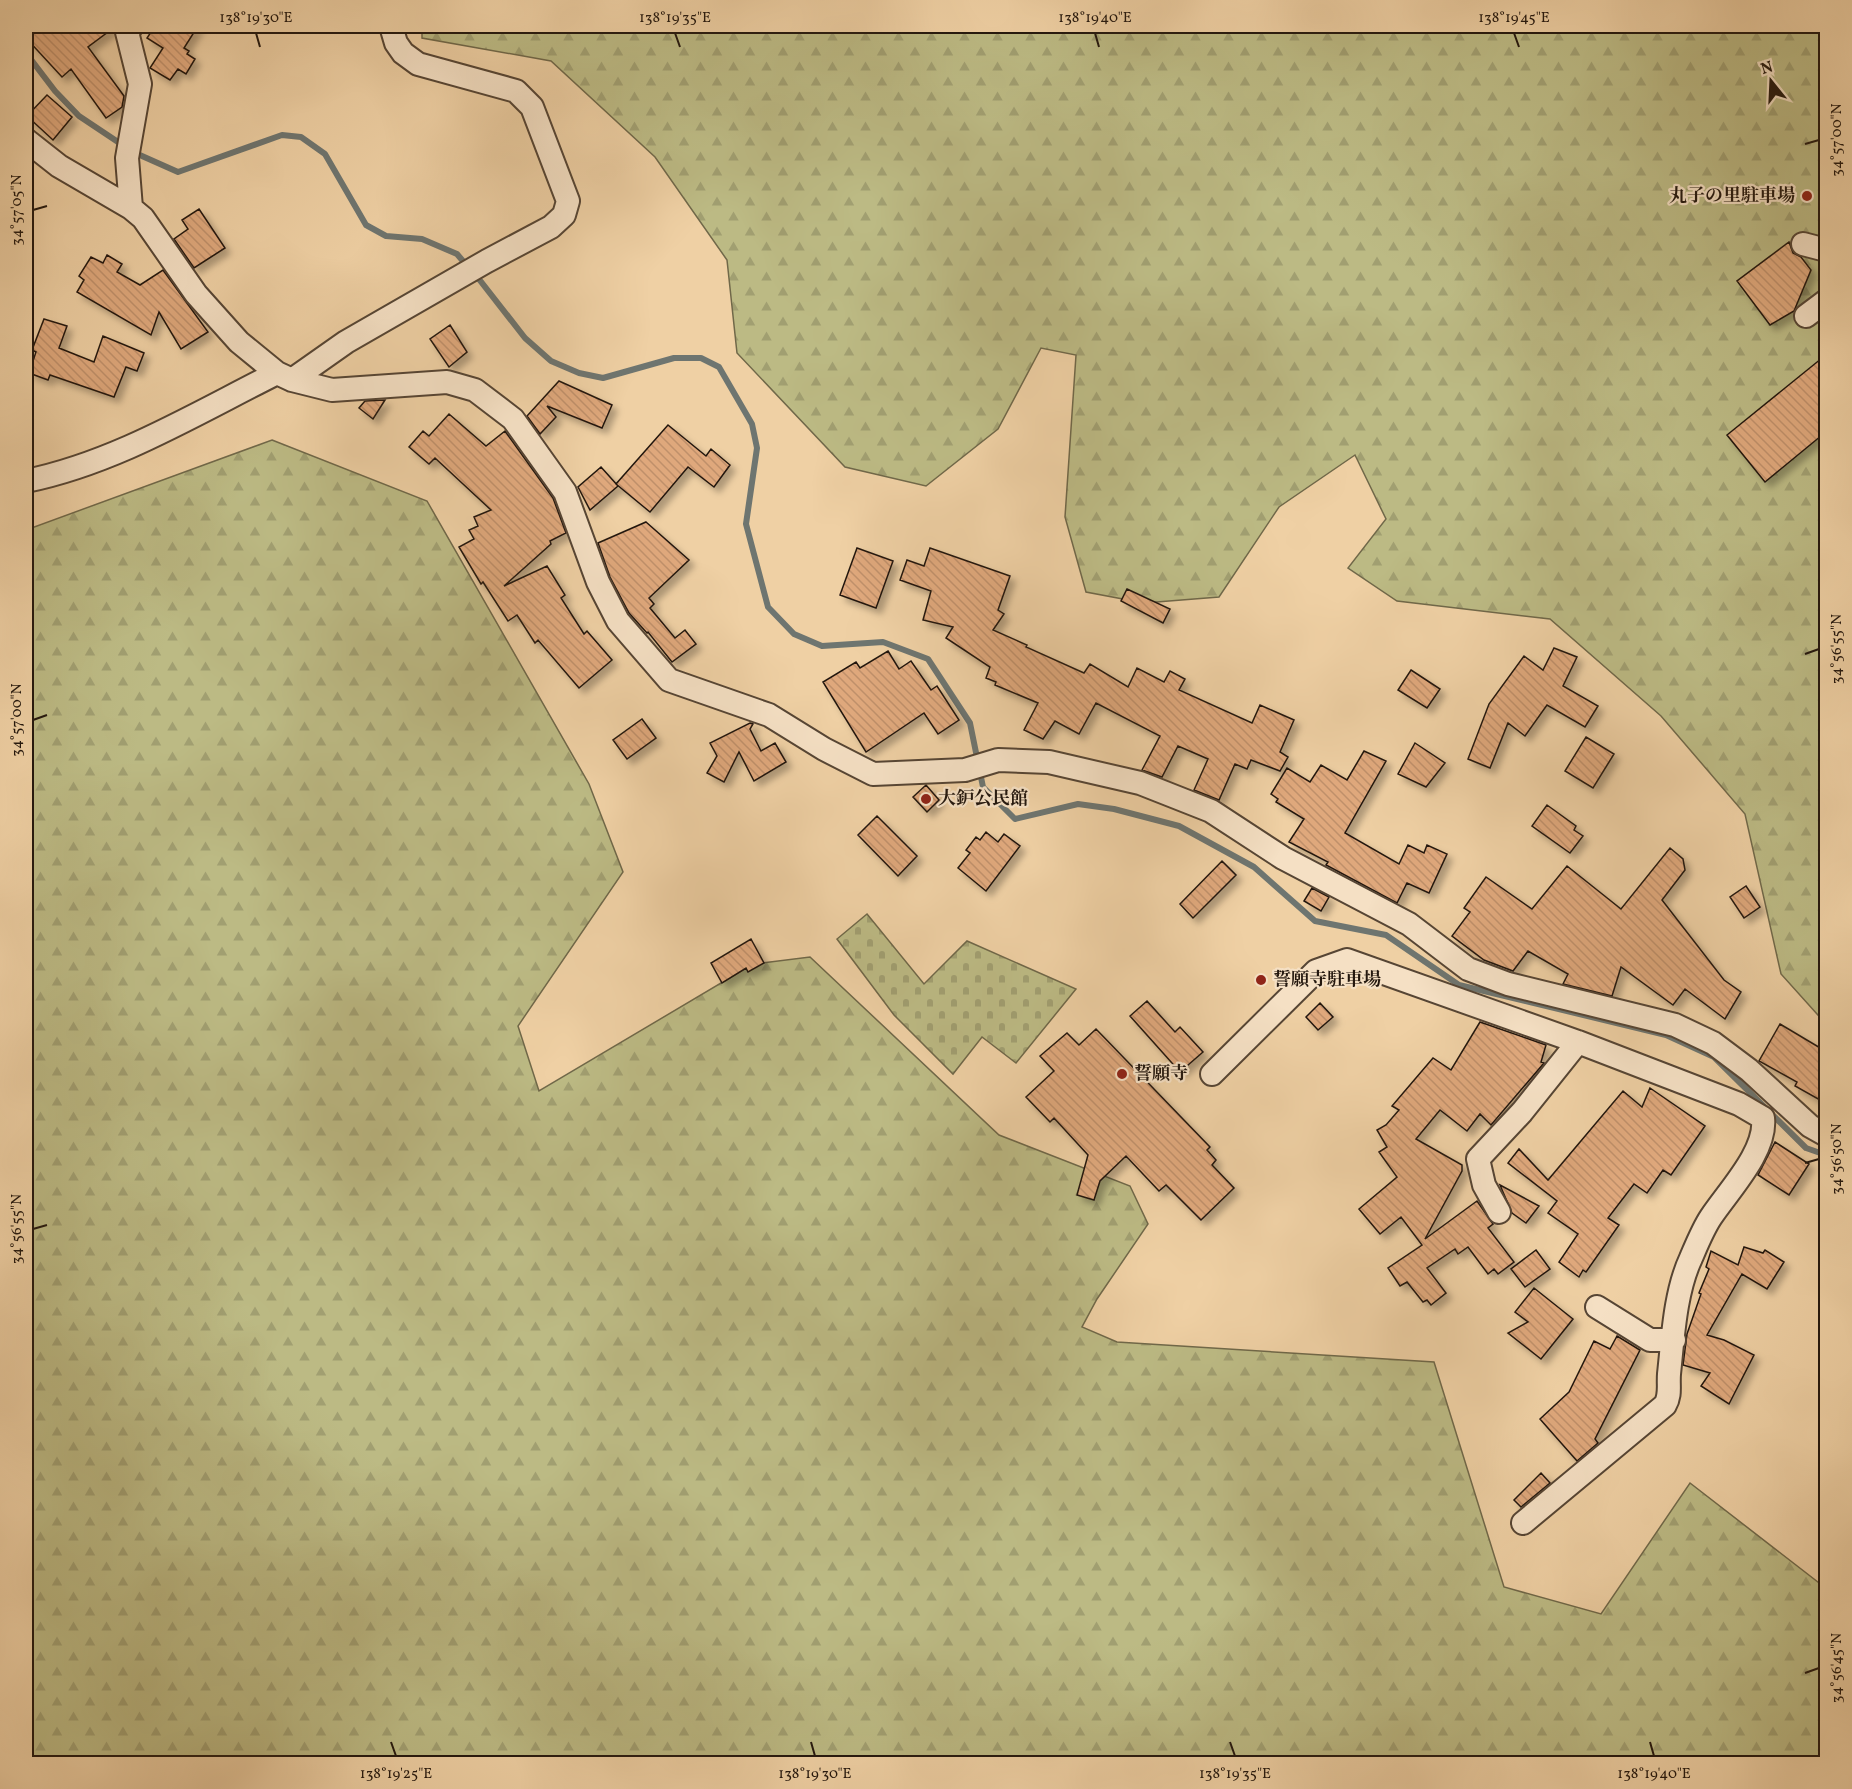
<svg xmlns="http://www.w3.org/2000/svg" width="1852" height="1789" viewBox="0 0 1852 1789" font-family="Vollkorn,'Noto Serif JP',serif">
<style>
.forest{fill:url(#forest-firs);stroke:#706849;stroke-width:1.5}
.cemetery{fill:url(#cemetery-stones);stroke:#706849;stroke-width:1.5}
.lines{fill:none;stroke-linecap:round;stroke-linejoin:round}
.stream{stroke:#6e7570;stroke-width:6}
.building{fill:url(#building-back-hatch);stroke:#23170e;stroke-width:1.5;filter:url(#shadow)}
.street-casing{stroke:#564534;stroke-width:26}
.street{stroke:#f5e0c4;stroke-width:22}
.ticks{fill:none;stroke:#23170e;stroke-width:2}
.poi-dot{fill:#8f2418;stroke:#f5e0c4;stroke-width:2}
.labels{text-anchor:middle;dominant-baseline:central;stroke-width:4.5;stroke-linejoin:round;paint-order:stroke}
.poi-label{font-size:18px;font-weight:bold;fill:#23170e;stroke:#f5e0c4;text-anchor:start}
.neatline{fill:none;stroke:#23170e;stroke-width:2}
.ticks-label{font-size:15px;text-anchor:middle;fill:#23170e}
</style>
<defs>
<pattern id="forest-firs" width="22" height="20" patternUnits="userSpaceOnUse" patternTransform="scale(1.5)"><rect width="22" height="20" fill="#bcba84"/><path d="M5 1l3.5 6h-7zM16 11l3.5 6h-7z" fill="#a19f71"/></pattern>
<pattern id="cemetery-stones" width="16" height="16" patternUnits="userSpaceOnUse" patternTransform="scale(1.5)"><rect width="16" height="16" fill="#bcba84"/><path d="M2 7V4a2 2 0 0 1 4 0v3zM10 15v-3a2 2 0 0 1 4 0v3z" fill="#a19f71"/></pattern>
<pattern id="building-back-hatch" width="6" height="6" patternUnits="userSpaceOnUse" patternTransform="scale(1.5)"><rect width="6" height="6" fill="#dfa87c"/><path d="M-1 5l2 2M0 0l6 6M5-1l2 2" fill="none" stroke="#bf906a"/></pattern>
<filter id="shadow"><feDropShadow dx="5.5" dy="5.5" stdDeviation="3" flood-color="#0004"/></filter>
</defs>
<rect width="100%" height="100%" fill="#efd0a4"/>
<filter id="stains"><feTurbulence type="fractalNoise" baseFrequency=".00333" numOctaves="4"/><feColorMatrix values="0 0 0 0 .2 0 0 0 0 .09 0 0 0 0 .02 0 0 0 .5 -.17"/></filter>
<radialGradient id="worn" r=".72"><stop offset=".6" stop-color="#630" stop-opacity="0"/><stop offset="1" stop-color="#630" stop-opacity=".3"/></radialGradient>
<path class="forest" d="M422 26H1826V1024L1781 974 1745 814 1661 716 1550 619 1397 601 1348 568 1386 519 1355 455 1279 507 1219 597 1144 603 1086 592 1065 517 1076 355 1041 348 998 429 926 486 845 467 737 353 727 260 655 157 551 61 422 38Z
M272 440 427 501 589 784 623 872 518 1026 539 1091 753 964 810 957 999 1135 1130 1186 1148 1224 1097 1299 1082 1327 1117 1342 1434 1362 1504 1587 1601 1614 1690 1483 1823 1586 1826 1590V1763L26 1764V530Z"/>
<path class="cemetery" d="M867 914 924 984 967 941 1076 989 1016 1063 982 1037 953 1074 894 1015 837 939Z"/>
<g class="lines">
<path class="stream" d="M26 53 55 91 79 116 124 146
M133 152 178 172 282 135 301 137 325 154 366 225 386 236 422 239 457 254 468 267
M475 274 525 338 551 361 579 373 603 378 674 358H701L719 367 752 424 757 448 746 524 768 607 794 634 822 646 883 642 928 659 970 723 983 787 1015 819 1078 804 1114 809 1179 826 1254 867 1315 921 1386 935 1459 985 1666 1035 1714 1057 1806 1148 1826 1155"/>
</g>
<path class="building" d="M26 26H116L88 47 124 96 122 107 106 118 71 69 62 77 26 38Z
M155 26H198L184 48 189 51 187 54 195 59 186 74 178 69 170 80 150 68 163 48 147 38Z
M47 95 72 117 53 140 27 116Z
M199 209 225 248 194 268 174 239 188 229 182 220Z
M1789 242 1793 253 1801 257 1811 270 1794 311 1770 325 1737 281Z
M107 255 122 264 117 272 140 285 163 270 208 332 181 349 159 312 151 335 77 292 84 280 79 276 91 257 103 263Z
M44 319 67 326 59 348 94 362 103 336 144 353 137 371 126 367 114 397 50 375 48 380 29 373 36 352 32 350Z
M450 325 467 352 449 367 430 339Z
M1827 354V431L1765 482 1727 435Z
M559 381 612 405 602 428 547 406 556 417 540 434 527 416Z
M385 400 373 419 359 408 365 401Z
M449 414 486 446 505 431 553 498 566 533 550 541 551 544 504 586 547 566 565 595 561 598 584 634 587 631 612 660 579 688 538 640 535 643 517 615 508 621 483 582 481 584 459 547 474 539 469 530 478 526 474 517 491 510 435 458 429 464 409 447 423 431 429 436Z
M668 425 706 456 711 449 730 465 714 487 688 467 650 512 616 484Z
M601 467 618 486 590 510 578 487Z
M646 522 689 560 649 598 654 604 650 608 675 638 685 630 696 644 672 662 648 632 647 633 629 613 610 577 598 543Z
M857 548 893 561 876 608 840 595Z
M930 548 1010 576 998 610 1004 614 993 630 1027 645 1026 647 1084 673 1090 664 1128 687 1137 668 1164 682 1170 671 1185 679 1179 690 1252 723 1260 705 1294 720 1280 752 1288 757 1280 771 1251 760 1247 769 1235 764 1219 800 1194 790 1208 759 1178 746 1162 777 1142 770 1160 736 1096 703 1079 734 1055 721 1043 739 1024 730 1038 703 995 685 996 682 986 678 990 667 946 638 953 627 923 620 931 591 900 580 907 560 924 566Z
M1127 589 1170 609 1163 623 1121 601Z
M1554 648 1577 657 1563 686 1598 706 1585 727 1547 705 1525 736 1508 723 1490 768 1468 759 1489 704 1524 656 1543 670Z
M888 651 899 669 911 661 931 690 937 686 959 720 938 734 924 713 866 752 823 682 856 662 860 668Z
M1411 670 1440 689 1427 708 1398 690Z
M642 719 656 738 627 759 613 740Z
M750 723 753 724 750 729 761 751 775 743 786 762 754 781 739 752 724 782 707 773 717 756 710 743Z
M1586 737 1614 754 1593 788 1565 771Z
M1415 743 1445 763 1426 787 1398 774Z
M1364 751 1386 761 1345 833 1399 864 1408 845 1424 853 1427 845 1447 854 1429 893 1407 883 1397 903 1326 865 1328 862 1289 842 1304 819 1276 802 1278 799 1271 794 1287 768 1310 782 1321 765 1347 780Z
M926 785 939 800 927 812 913 797Z
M1547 805 1576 826 1574 830 1583 836 1570 853 1532 826Z
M877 816 917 856 898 876 858 835Z
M986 832 998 842 1004 834 1020 846 986 891 958 868 970 853 966 850 976 837 980 840Z
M1670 848 1683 859 1685 870 1662 900 1724 980 1741 992 1725 1019 1685 989 1673 1005 1621 967 1612 996 1563 984 1568 974 1528 951 1513 971 1484 960 1452 936 1470 912 1464 908 1486 877 1532 909 1567 866 1621 909Z
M1222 861 1236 875 1193 918 1180 904Z
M1746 886 1760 907 1744 918 1730 897Z
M1312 888 1329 897 1321 911 1304 901Z
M751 939 764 963 748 972 746 968 722 983 711 963Z
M1147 1001 1175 1032 1180 1027 1203 1052 1180 1072 1130 1016Z
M1320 1003 1333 1017 1318 1030 1306 1017Z
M1480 1022 1546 1045 1541 1062 1544 1063 1491 1125 1480 1114 1467 1131 1440 1110 1416 1139 1462 1165V1171L1425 1239 1477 1201 1493 1224 1488 1228 1514 1262 1498 1274 1494 1269 1488 1274 1468 1247 1458 1254 1455 1249 1427 1268 1446 1293 1431 1305 1427 1300 1423 1302 1407 1282 1400 1286 1388 1268 1422 1245 1401 1217 1380 1234 1359 1209 1397 1177 1379 1152 1387 1147 1377 1130 1386 1125 1399 1110 1392 1106 1433 1058 1451 1070Z
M1780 1024 1827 1052V1089L1820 1100 1795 1086 1797 1082 1759 1061Z
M1096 1029 1210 1147 1207 1150 1216 1160 1212 1165 1234 1188 1201 1220 1166 1185 1159 1191 1126 1156 1100 1181 1094 1200 1077 1195 1088 1155 1054 1118 1050 1122 1026 1097 1054 1071 1040 1056 1067 1033 1079 1045Z
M1650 1088 1705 1126 1671 1175 1663 1170 1647 1193 1634 1184 1608 1218 1619 1225 1586 1272 1583 1270 1579 1277 1559 1262 1578 1234 1548 1213 1557 1201 1508 1163 1519 1149 1548 1180 1623 1091 1642 1107Z
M1775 1142 1809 1164 1789 1195 1758 1175Z
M1500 1185 1539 1206 1526 1223 1512 1213Z
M1744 1247 1763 1253 1765 1250 1784 1262 1767 1289 1742 1274 1707 1335 1724 1340 1754 1355 1729 1404 1701 1386 1710 1373 1683 1365 1687 1334 1701 1294 1699 1293 1709 1269 1706 1267 1711 1251 1738 1265Z
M1536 1250 1550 1269 1525 1287 1511 1269Z
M1534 1288 1573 1319 1541 1359 1508 1333 1528 1322 1515 1312Z
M1617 1336 1640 1350 1595 1439 1598 1443 1577 1461 1540 1419 1569 1392 1594 1341 1610 1349Z
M1541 1473 1550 1483 1521 1507 1514 1500Z"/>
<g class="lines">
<g class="street-casing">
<path id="street" d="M26 140 59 166 131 208 143 218 196 294 239 342 277 373 292 380 332 390 447 382 475 390 513 419 565 492 598 582 618 621 669 680 769 715 824 749 873 774 965 770 998 760 1049 762 1140 783 1211 811 1283 858 1409 924 1468 969 1508 984 1675 1025 1713 1043 1749 1070 1810 1126 1826 1135
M131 208 127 158 140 84 127 32 132 26
M1803 244 1826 250
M1806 316 1826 301
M292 380 346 342 487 261 551 227 564 215 568 201 532 107 516 91 418 64 403 53 396 43 391 26
M26 481C115 463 195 414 277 373
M1212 1074 1316 971 1347 960 1578 1042 1739 1104 1763 1118C1767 1151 1729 1190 1711 1217 1703 1229 1697 1244 1691 1258 1675 1292 1673 1337 1669 1374 1668 1386 1671 1395 1665 1405L1523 1523
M1499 1212 1484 1185 1478 1159 1522 1112 1578 1042
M1597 1307 1650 1340H1674"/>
</g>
<use href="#street" class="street"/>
</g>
<path class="ticks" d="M256 33 260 47M675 33 680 47M1095 33 1099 47M1514 33 1519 47M1805 144 1819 140M33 210 47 206M1805 654 1819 649M33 720 47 715M1805 1163 1819 1159M33 1229 47 1225M1805 1673 1819 1668M391 1742 396 1756M811 1742 815 1756M1230 1742 1235 1756M1650 1742 1654 1756"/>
<g class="poi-dot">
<circle cx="1807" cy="196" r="6"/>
<circle cx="926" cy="799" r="6"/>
<circle cx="1261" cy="980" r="6"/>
<circle cx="1122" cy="1074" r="6"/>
</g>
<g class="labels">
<g class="poi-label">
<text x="1795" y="196" text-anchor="end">丸子の里駐車場</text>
<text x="938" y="799">大鈩公民館</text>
<text x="1273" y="980">誓願寺駐車場</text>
<text x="1134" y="1074">誓願寺</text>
</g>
</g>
<rect width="1852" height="1789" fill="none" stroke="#efd0a4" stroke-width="66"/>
<g transform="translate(1771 81) rotate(342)" stroke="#f5e0c4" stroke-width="4.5" paint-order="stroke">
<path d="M0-4.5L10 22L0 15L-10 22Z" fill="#23170e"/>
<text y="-9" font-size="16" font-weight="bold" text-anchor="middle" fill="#23170e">N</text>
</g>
<rect x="33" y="33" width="1786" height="1723" class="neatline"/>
<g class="ticks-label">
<text x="256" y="22">138°19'30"E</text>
<text x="675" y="22">138°19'35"E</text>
<text x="1095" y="22">138°19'40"E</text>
<text x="1514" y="22">138°19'45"E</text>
<text transform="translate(1836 140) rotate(-90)" y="5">34°57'00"N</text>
<text transform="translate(16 210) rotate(-90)" y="5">34°57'05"N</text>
<text transform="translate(1836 649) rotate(-90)" y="5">34°56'55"N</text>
<text transform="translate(16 720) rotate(-90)" y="5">34°57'00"N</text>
<text transform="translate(1836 1159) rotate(-90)" y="5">34°56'50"N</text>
<text transform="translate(16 1229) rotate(-90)" y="5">34°56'55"N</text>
<text transform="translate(1836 1668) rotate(-90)" y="5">34°56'45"N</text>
<text x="396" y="1778">138°19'25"E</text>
<text x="815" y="1778">138°19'30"E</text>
<text x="1235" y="1778">138°19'35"E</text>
<text x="1654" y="1778">138°19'40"E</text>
</g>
<rect width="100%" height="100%" filter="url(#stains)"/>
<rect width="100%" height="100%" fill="url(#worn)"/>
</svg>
